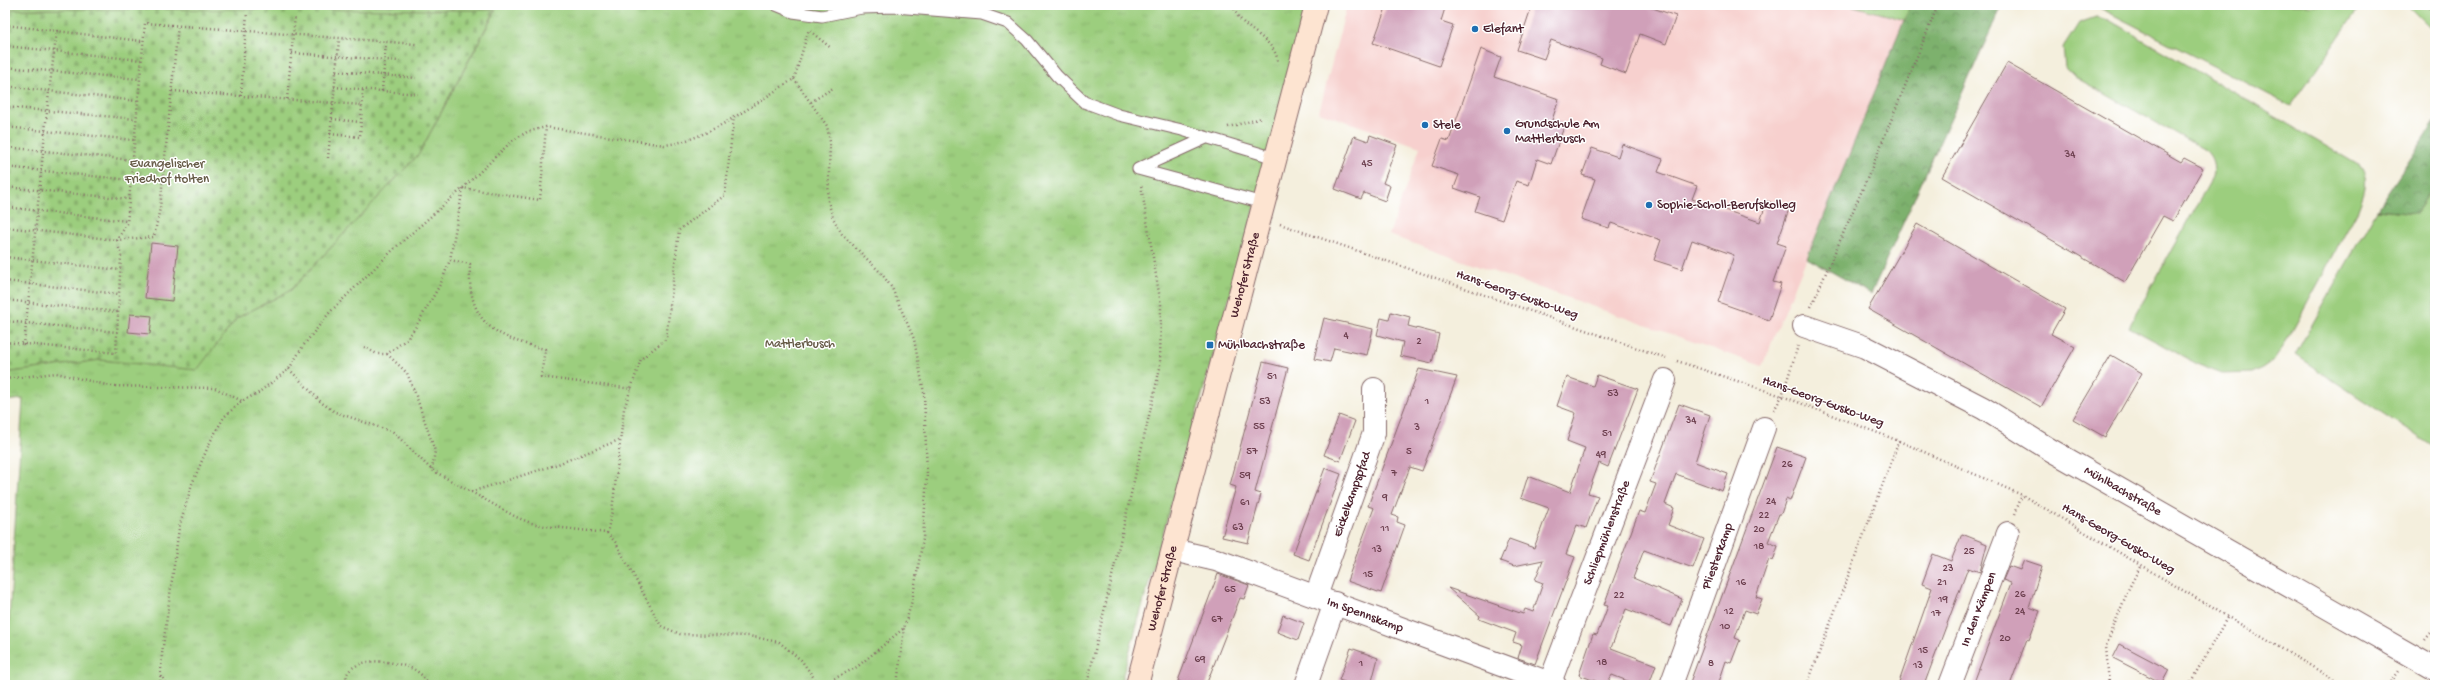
<svg xmlns="http://www.w3.org/2000/svg" width="2440" height="690" viewBox="0 0 2440 690" font-family="'Gochi Hand',sans-serif">
<style>
.built{fill:#f7d0ce}
.grass{fill:#9cce7e;stroke:#737654}
.forest{fill:url(#forest-crowns);stroke:#64684c}
.cemetery{fill:url(#cemetery-stones);stroke:#737654}
.park{fill:url(#park-tufts);stroke:#737654}
.building{fill:#d0a0b9}
.lines{fill:none;stroke-linecap:round;stroke-linejoin:round}
.lane-casing{stroke:#866869;stroke-width:13}
.street-casing{stroke:#866869;stroke-width:24}
.secondary-casing{stroke:#866869;stroke-width:24}
.path{stroke:#866869;stroke-width:2.5;stroke-dasharray:1 3;stroke-linecap:butt}
.lane{stroke:#fff;stroke-width:11}
.street{stroke:#fff;stroke-width:22}
.secondary{stroke:#fde4d1;stroke-width:22}
.poi-dot{fill:#1f6fb2;stroke:#fff;stroke-width:1.5}
.labels{text-anchor:middle;dominant-baseline:central;stroke-width:3;stroke-linejoin:round;paint-order:stroke}
.number-label{font-size:11px;fill:#6c3f4e}
.poi-label{font-size:13px;fill:#4a1f2b;stroke:#fff;text-anchor:start}
.park-label{font-size:13px;fill:#675c48;stroke:#fff}
.street-label{font-size:13px;fill:#4a1f2b;stroke:#fff}
</style>
<defs>
<pattern id="forest-crowns" width="20" height="18" patternUnits="userSpaceOnUse"><rect width="20" height="18" fill="#7db16d"/><path d="M2 6a3 3 0 1 1 6 0M12 15a3 3 0 1 1 6 0" fill="none" stroke="#688f5a"/></pattern>
<pattern id="cemetery-stones" width="16" height="16" patternUnits="userSpaceOnUse"><rect width="16" height="16" fill="#9cce7e"/><path d="M2 7V4a2 2 0 0 1 4 0v3zM10 15v-3a2 2 0 0 1 4 0v3z" fill="#88b06d"/></pattern>
<pattern id="park-tufts" width="24" height="20" patternUnits="userSpaceOnUse"><rect width="24" height="20" fill="#9cce7e"/><path d="M3 7l-1-3M5 7V3M7 7l1-3M15 17l-1-3M17 17v-4M19 17l1-3" fill="none" stroke="#88b06d"/></pattern>
</defs>
<rect width="100%" height="100%" fill="#fff"/>
<filter id="ink" filterUnits="userSpaceOnUse"><feTurbulence type="fractalNoise" baseFrequency=".025" numOctaves="2"/><feDisplacementMap in="SourceGraphic" scale="8" xChannelSelector="R" yChannelSelector="G"/><feConvolveMatrix kernelMatrix="1 2 1 2 8 2 1 2 1" color-interpolation-filters="sRGB"/></filter>
<filter id="wash" filterUnits="userSpaceOnUse"><feTurbulence type="fractalNoise" baseFrequency=".012" numOctaves="4" result="noise"/><feDisplacementMap in="SourceGraphic" scale="16" xChannelSelector="R" yChannelSelector="G"/><feGaussianBlur stdDeviation="0.9" result="paint"/><feColorMatrix in="noise" values="0 0 0 0 0 0 0 0 0 0 0 0 0 0 0 0 0 1.4 0 .05"/><feComposite in="paint" operator="in"/></filter>
<g filter="url(#wash)">
<rect width="100%" height="100%" fill="#f4efdd"/>
<path class="built" d="M1347 5H1850L1905 20 1762 366 1389 235 1420 147 1319 112Z"/>
<path class="grass" d="M2094 5H2361L2291 106Z
M2408 5H2435V32Z
M2096 17 2109 20 2360 166C2371 180 2363 196 2358 210L2289 337 2273 361 2263 368 2252 373 2222 374 2199 365 2129 327 2213 176C2215 166 2213 157 2205 150L2075 77 2065 67 2063 48 2079 23Z
M2435 186V448L2295 355 2377 209 2416 213Z"/>
<path class="forest" d="M1910 5H2002L1871 294 1807 258Z
M2435 122V186L2416 213 2377 209Z"/>
<path class="cemetery" d="M5 9H496L419 154 291 290 237 318 197 371 100 360 5 373Z"/>
<path class="park" d="M5 5H1312L1120 685H5L23 399 5 401V373L100 360 197 370 237 318 291 290 419 154 496 10 5 9Z
M1850 5H1910L1905 20Z"/>
<g id="blocks">
<path class="building" d="M1387 5H1446L1441 21 1453 25 1439 66 1373 43Z
M1532 5H1644L1676 16 1666 44 1640 34 1626 74 1600 64 1602 58 1551 40 1544 59 1517 50Z
M1481 49 1501 57 1494 77 1559 99 1552 120 1565 124 1551 164 1537 159 1529 185 1516 181 1502 220 1475 211 1480 197 1454 188 1459 175 1432 166 1442 139 1449 141Z
M2007 63 2181 162 2184 158 2203 168 2173 221 2163 216 2125 282 1942 177Z
M1370 135 1397 145 1383 183 1390 186 1385 201 1364 193 1361 199 1335 189 1354 136 1368 141Z
M1622 144 1663 159 1658 172 1697 186 1692 199 1760 222 1767 201 1789 209 1777 243 1786 246 1773 282 1781 284 1769 320 1718 302 1734 255 1692 240 1682 269 1654 260 1661 240 1611 223 1609 228 1581 219 1595 179 1582 175 1592 148 1618 157Z
M1917 224 2065 309 2051 334 2075 347 2041 407 1868 309Z
M151 243 178 246 172 301 145 298Z
M1391 312 1410 317 1408 326 1439 334 1432 363 1400 356 1403 342 1377 335 1381 318 1389 320Z
M130 314 152 316 150 334 128 332Z
M1324 318 1373 329 1367 355 1334 348 1330 362 1314 359Z
M2111 355 2142 373 2105 437 2073 419Z
M1263 362 1288 368 1255 492 1261 494 1248 543 1222 537 1236 487 1230 485Z
M1419 369 1457 377 1422 471 1410 467 1392 515 1398 517 1397 522 1405 525 1381 593 1347 581 1374 508 1368 506Z
M1597 375 1638 389 1608 467 1599 463 1588 493 1598 496 1586 528 1577 525 1566 554 1575 557 1535 664 1518 658 1522 645 1513 642 1516 633 1479 619 1480 616 1448 588 1523 614 1525 609 1533 612 1543 583 1535 580 1543 560 1514 566 1500 561 1509 539 1534 548 1549 508 1521 498 1528 476 1570 492 1585 448 1567 441 1576 413 1557 406 1567 377 1593 386Z
M1679 404 1710 415 1695 462 1728 474 1722 491 1676 474 1665 504 1674 508 1668 525 1704 539 1693 568 1644 550 1633 578 1682 599 1671 626 1626 609 1611 648 1656 665 1649 685H1638L1612 675 1606 685 1579 675 1593 634 1597 635 1608 606 1604 605 1639 511 1645 513 1656 484 1650 482Z
M1339 415 1355 421 1340 461 1324 455Z
M1777 447 1806 457 1790 501 1786 499 1781 514H1779L1768 542 1778 546 1773 561 1769 559 1756 597 1762 599 1756 614 1745 610 1735 638 1740 640 1731 663 1726 661 1718 685H1689Z
M1325 468 1341 474 1309 560 1293 554Z
M1962 534 1987 544 1980 572 1968 568 1924 685H1898L1932 588 1922 584 1933 554 1951 561Z
M2024 560 2042 566 2029 607 2040 611 2029 640 2027 639 2010 685H1973L2011 583 2003 580 2009 566 2020 570Z
M1218 574 1249 585 1244 599 1240 598 1206 685H1188L1178 681Z
M1283 615 1304 623 1298 640 1277 632Z
M2120 644 2169 670 2162 683 2113 658Z
M1351 648 1378 658 1371 685H1352L1339 680Z"/>
</g>
</g>
<g filter="url(#ink)">
<use href="#blocks" fill-opacity="0" stroke="#866869" stroke-width="1"/>
<g class="lines">
<g class="lane-casing">
<path id="lane" d="M776 5 793 12 822 16 862 8 895 7 982 14 1008 23 1027 40 1057 76 1084 102 1119 115 1182 130 1275 158
M1138 169 1263 203
M1138 169 1206 138"/>
</g>
<g class="street-casing">
<g id="street">
<path id="s1" d="M1804 326 1865 347 1983 408 2049 449 2435 669"/>
<path id="s2" d="M1173 550 1216 560 1555 685"/>
<path id="s3" d="M1316 596 1374 433V389"/>
<path d="M1306 685 1335 603"/>
<path id="s4" d="M1549 685 1665 380"/>
<path id="s5" d="M1671 685 1764 428"/>
<path id="s6" d="M1950 685 2008 533"/>
</g>
</g>
<g class="secondary-casing">
<g id="secondary">
<path id="s7" d="M1137 685 1316 5"/>
</g>
</g>
<path class="path" d="M1233 5C1239 31 1274 35 1278 62
M2426 5 2435 13
M5 25 142 41
M810 31 831 48
M5 46 141 60
M292 53 400 61
M5 67 139 79
M336 71 416 78
M794 79 827 126 830 142 828 201 833 218 842 234 882 274 892 288 914 339 924 393 927 474 923 539 912 601 904 628 857 667 822 685
M5 86 137 101
M334 87 418 94
M172 91 362 105
M382 91 386 43
M241 96 247 13
M287 99 295 16
M811 102 833 88
M5 107 136 119
M332 119 360 122
M5 127 134 140
M1228 127 1262 118
M330 134 360 137 363 90
M5 147 132 160
M328 158 339 40
M5 167 131 180
M5 187 129 199
M5 207 127 221
M1280 224 1666 358
M5 227 117 240 154 237 160 208 178 25
M5 257 120 270
M450 260 470 264C467 322 493 337 545 349L541 377 632 389
M5 281 119 294
M5 300 118 312
M1811 307 1870 172 1938 5
M5 321 117 332
M5 342 116 353 121 256 117 240 127 224 145 23 416 44
M24 345 49 92 57 30
M364 347 377 354H387L407 339 415 328 441 283 450 260 463 188 540 200 546 127
M387 354 407 373 415 393 435 451 432 469
M1677 361 1782 396 1899 441 2022 495 2343 685
M289 369 322 403 335 412 393 432 432 470 516 517 531 523 545 526 607 533 612 511 624 409 641 359 666 339 679 230 725 195 734 116
M5 379 56 373 111 386 215 388 242 401
M1774 410 1782 396 1798 346
M471 492 558 464 619 440
M2015 514 2022 495
M607 533 616 543 661 626 680 634 749 636 779 642 801 660 819 685
M2425 640 2435 628
M163 678 166 685
M160 685 162 654 179 528 192 484 210 442 224 417 242 401 258 393 289 369 303 346 330 312 395 248 463 188 512 141 527 132 546 127 664 145C708 141 756 102 794 79L809 29
M349 685 346 676C356 654 397 661 415 670 421 674 426 679 431 685
M897 685 904 628
M1087 685 1160 368 1161 305 1141 185
M1807 685 1899 441
M2109 685 2106 646 2128 590 2141 565
M2189 685 2228 616
M2389 685 2399 671"/>
<use href="#lane" class="lane"/>
<use href="#street" class="street"/>
<use href="#secondary" class="secondary"/>
</g>
</g>
<g class="poi-dot">
<circle cx="1475" cy="29" r="4"/>
<circle cx="1425" cy="125" r="4"/>
<circle cx="1507" cy="131" r="4"/>
<circle cx="1649" cy="205" r="4"/>
<rect x="1206" y="341" width="8" height="8" rx="2"/>
</g>
<g class="labels">
<g class="number-label">
<text x="2070" y="155">34</text>
<text x="1367" y="164">45</text>
<text x="1346" y="336">4</text>
<text x="1419" y="342">2</text>
<text x="1272" y="377">51</text>
<text x="1613" y="394">53</text>
<text x="1265" y="402">53</text>
<text x="1427" y="402">1</text>
<text x="1691" y="421">34</text>
<text x="1259" y="427">55</text>
<text x="1417" y="428">3</text>
<text x="1607" y="434">51</text>
<text x="1252" y="452">57</text>
<text x="1409" y="452">5</text>
<text x="1601" y="455">49</text>
<text x="1787" y="465">26</text>
<text x="1394" y="474">7</text>
<text x="1245" y="476">59</text>
<text x="1385" y="498">9</text>
<text x="1771" y="502">24</text>
<text x="1245" y="503">61</text>
<text x="1764" y="516">22</text>
<text x="1238" y="528">63</text>
<text x="1385" y="529">11</text>
<text x="1759" y="530">20</text>
<text x="1759" y="547">18</text>
<text x="1377" y="550">13</text>
<text x="1969" y="552">25</text>
<text x="1948" y="569">23</text>
<text x="1368" y="575">15</text>
<text x="1741" y="583">16</text>
<text x="1942" y="583">21</text>
<text x="1230" y="590">65</text>
<text x="2020" y="595">26</text>
<text x="1619" y="596">22</text>
<text x="1943" y="600">19</text>
<text x="1729" y="612">12</text>
<text x="2020" y="612">24</text>
<text x="1936" y="614">17</text>
<text x="1217" y="620">67</text>
<text x="1725" y="627">10</text>
<text x="2005" y="639">20</text>
<text x="1923" y="651">15</text>
<text x="1200" y="660">69</text>
<text x="1602" y="663">18</text>
<text x="1361" y="664">1</text>
<text x="1711" y="664">8</text>
<text x="1918" y="666">13</text>
</g>
<g class="poi-label">
<text x="1483" y="29">Elefant</text>
<text x="1515" y="124">Grundschule Am<tspan x="1515" dy="15">Mattlerbusch</tspan></text>
<text x="1433" y="125">Stele</text>
<text x="1657" y="205">Sophie-Scholl-Berufskolleg</text>
<text x="1218" y="345">Mühlbachstraße</text>
</g>
<g class="park-label">
<text x="167" y="164">Evangelischer<tspan x="167" dy="15">Friedhof Holten</tspan></text>
<text x="800" y="344">Mattlerbusch</text>
</g>
<g class="street-label">
<text stroke="none"><textPath href="#s7" startOffset="424">Wehofer Straße</textPath></text>
<text transform="translate(1517 295) rotate(19)">Hans-Georg-Gusko-Weg</text>
<text transform="translate(1823 402) rotate(20)">Hans-Georg-Gusko-Weg</text>
<text stroke="none"><textPath href="#s1" startOffset="360">Mühlbachstraße</textPath></text>
<text stroke="none"><textPath href="#s3" startOffset="108">Eickelkampspfad</textPath></text>
<text stroke="none"><textPath href="#s4" startOffset="163">Schliepmühlenstraße</textPath></text>
<text transform="translate(2118 539) rotate(30)">Hans-Georg-Gusko-Weg</text>
<text stroke="none"><textPath href="#s5" startOffset="137">Pliesterkamp</textPath></text>
<text stroke="none"><textPath href="#s7" startOffset="100">Wehofer Straße</textPath></text>
<text stroke="none"><textPath href="#s6" startOffset="81">In den Kämpen</textPath></text>
<text stroke="none"><textPath href="#s2" startOffset="203">Im Spennskamp</textPath></text>
</g>
</g>
<rect width="2440" height="690" fill="none" stroke="#fff" stroke-width="20"/>
</svg>
